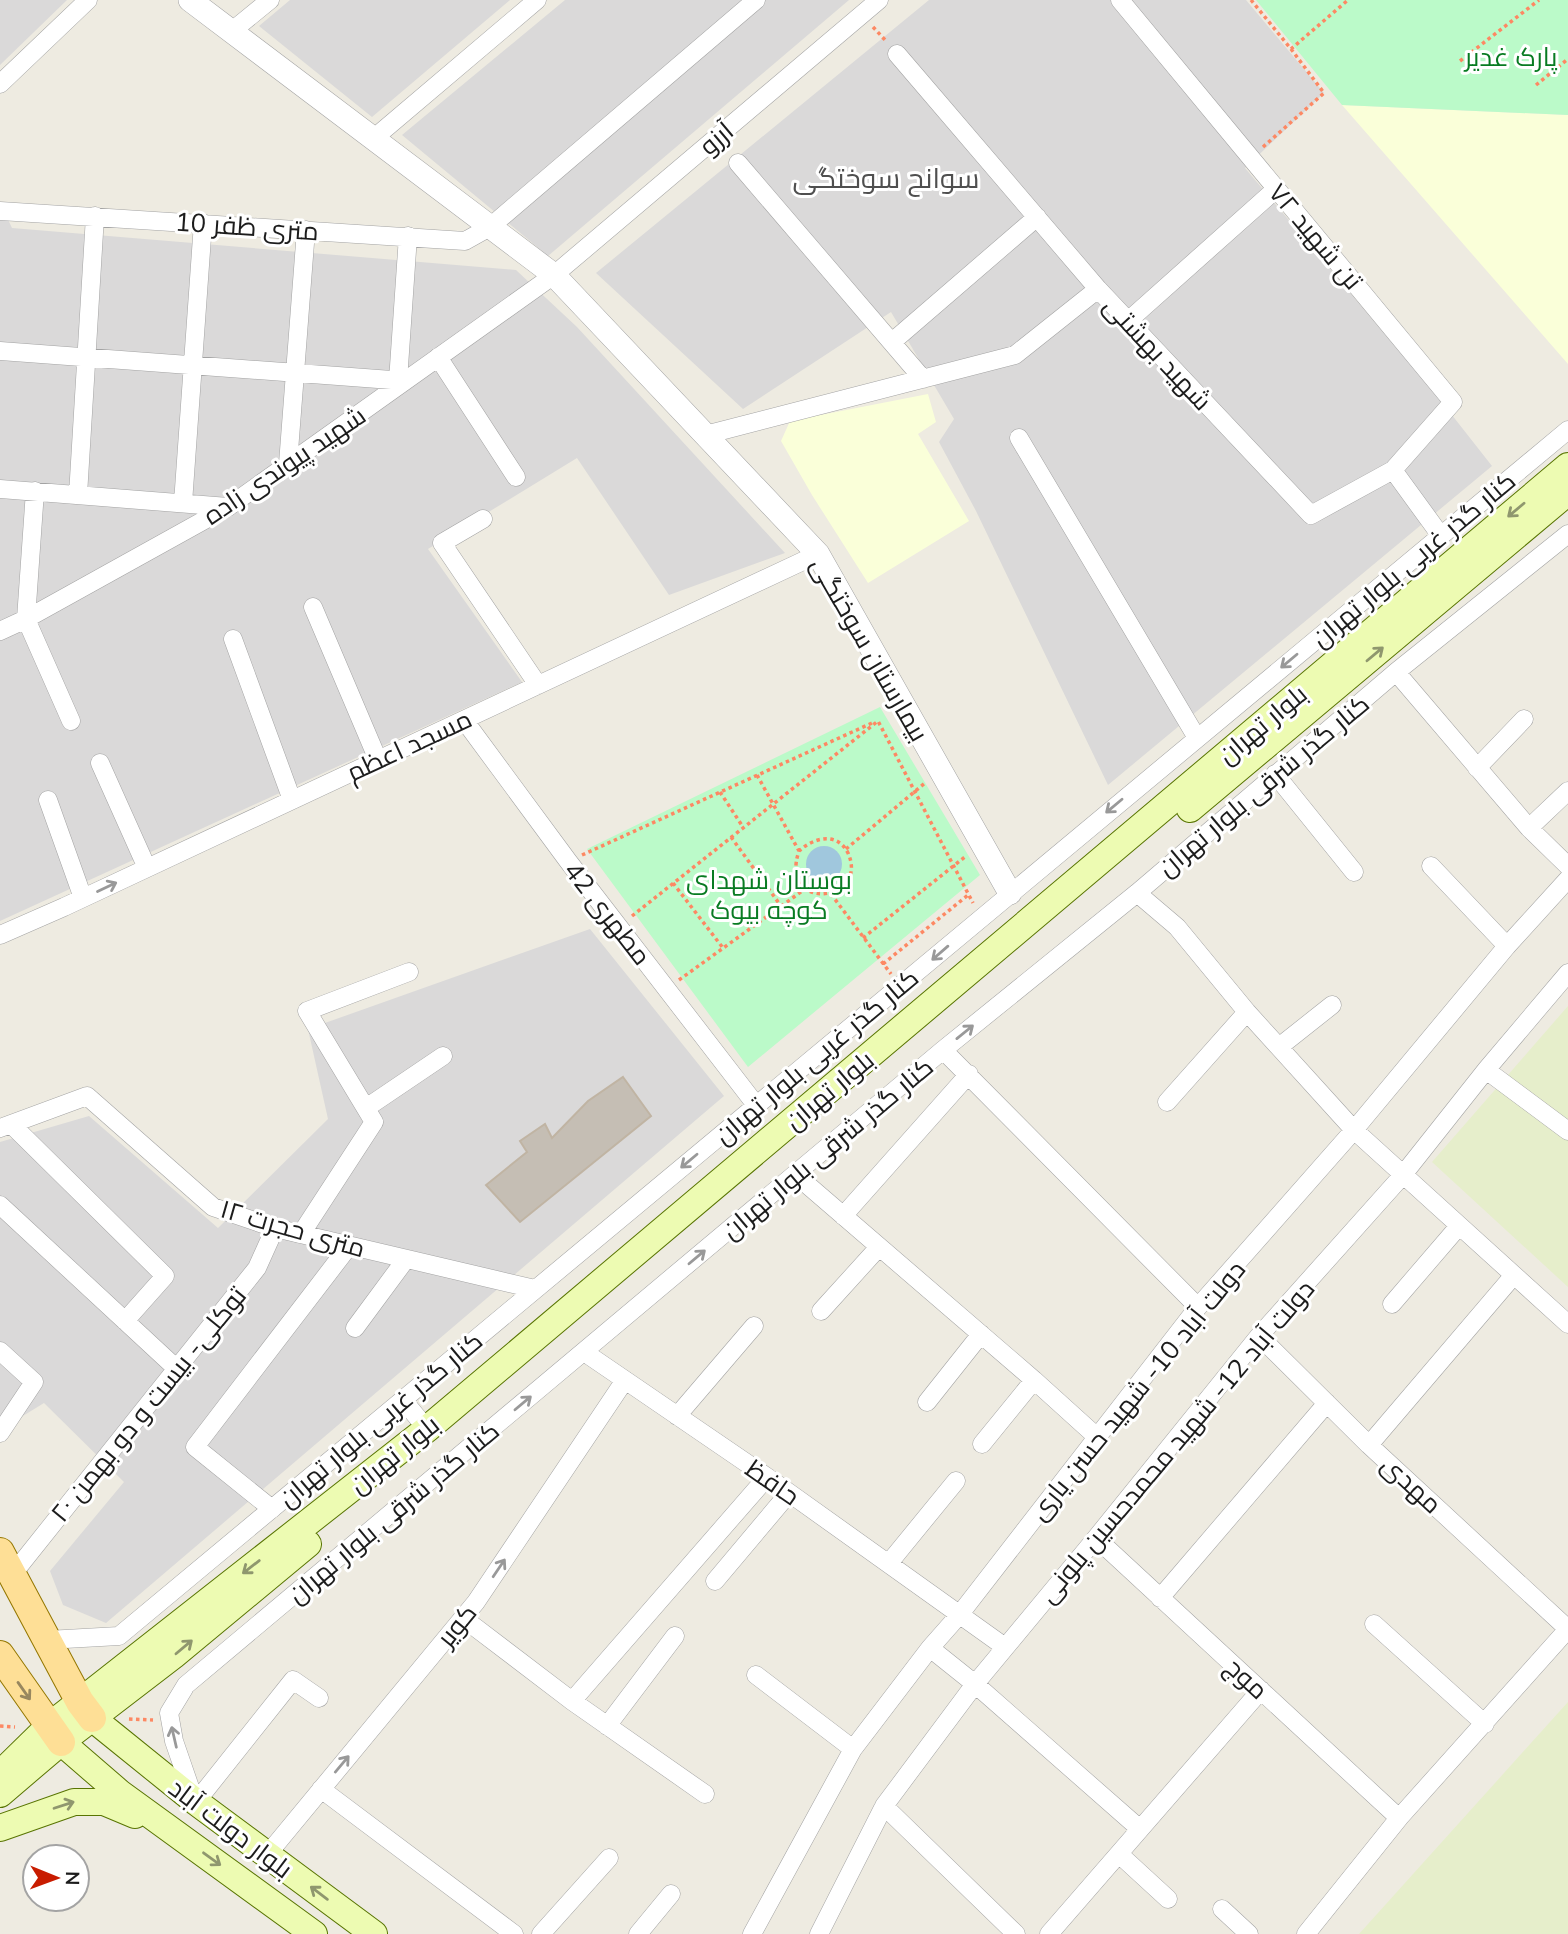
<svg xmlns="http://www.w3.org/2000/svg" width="1568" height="1934" viewBox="0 0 1568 1934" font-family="Mulish,Cairo,sans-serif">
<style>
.residential{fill:#dad9d9}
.education{fill:#faffd9}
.farmland{fill:#e6eecb}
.park{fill:#bbfac9}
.water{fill:#a0c7dd}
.building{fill:#c5beb4;stroke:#c0b4a3;stroke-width:2}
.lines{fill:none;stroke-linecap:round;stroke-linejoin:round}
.minor-casing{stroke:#a3a3a3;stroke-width:19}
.tertiary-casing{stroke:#a3a3a3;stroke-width:24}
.secondary-casing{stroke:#587402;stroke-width:28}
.primary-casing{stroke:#947700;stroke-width:30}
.path{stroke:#fd8863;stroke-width:3.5;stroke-dasharray:3.5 3.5;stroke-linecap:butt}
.minor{stroke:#fff;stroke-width:18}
.tertiary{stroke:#fff;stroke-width:23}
.secondary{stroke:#edfbb2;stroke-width:26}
.primary{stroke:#fedf96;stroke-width:28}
.oneway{stroke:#8f976e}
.oneway2{stroke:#999}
.oneway3{stroke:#98875f}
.labels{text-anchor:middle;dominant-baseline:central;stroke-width:6;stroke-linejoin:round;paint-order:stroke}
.park-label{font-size:26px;fill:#087b22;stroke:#fff}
.street-label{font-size:26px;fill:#1c1c1c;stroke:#fff}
.neighbourhood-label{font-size:28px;fill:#4f4f4f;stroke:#fff}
</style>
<rect width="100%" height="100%" fill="#eeebe1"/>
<path class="residential" d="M0 0H67L0 65Z
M290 0H510L372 117 259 26Z
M565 0H849L548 256 402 135Z
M929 0H1246L1324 93 1245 168 1437 396 1492 466 1108 785 976 511 939 442 954 419 891 312 743 409 596 273Z
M0 203 12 228 516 270 577 327 785 553 669 595 577 458 428 549 522 682 0 921Z
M590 929 724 1096 106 1623 63 1605 50 1571 124 1482 44 1403 0 1430V1142L89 1116 218 1228 328 1119 308 1029Z"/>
<path class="education" d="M1342 105 1568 115V364Z
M928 394 936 422 918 434 969 521 868 583 812 495 781 441 790 421Z"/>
<path class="farmland" d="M1568 1006V1287L1432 1162Z
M1568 1702V1934H1359Z"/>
<path class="park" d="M1256 0H1568V115L1342 105Z
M880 707 980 875 748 1067 587 849Z"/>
<path class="water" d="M806 864a18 18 0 1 1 36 0a18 18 0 1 1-36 0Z"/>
<path class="building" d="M623 1077 651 1116 520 1222 486 1185 527 1152 520 1141 545 1124 552 1138 588 1101Z"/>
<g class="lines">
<g class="minor-casing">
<path id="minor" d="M1120 0 1453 402 1393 470
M232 31 270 0
M897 54 1098 289 1311 515 1393 470 1441 536
M0 84 88 0
M373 139 537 0
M738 163 923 379
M0 211 465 241 490 227 756 0
M1128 321 1276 189
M892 342 1037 217
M0 351 405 381
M438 357 516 477
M398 381 408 236
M705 435 1015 355 1098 289
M1019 438 1197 738
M288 464 306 230
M0 489 228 507
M35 491 26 619 71 721
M78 495 95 216
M183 503 203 223
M483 519 442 543 538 685
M313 607 378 760
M0 631 26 619 228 507 554 275 879 0
M233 639 292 800
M1396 672 1529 828 1568 866
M464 720 568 861 756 1105
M100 763 147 868
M1477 768 1524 719
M1275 774 1354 872
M48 800 83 898
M1529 828 1568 791
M1431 866 1507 946
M1137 893 1177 927 1247 1012 1354 1130 1568 1324
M0 935 64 907 818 554
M1279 1047 1332 1005
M943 1050 1198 1307
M1486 1070 1568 1131
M1167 1102 1247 1012
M366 1108 443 1056
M11 1124 165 1276 125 1321
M0 1128 87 1096 213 1207 275 1228 535 1289
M796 1175 1034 1380 1097 1437
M0 1205 177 1369
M843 1216 969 1074
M301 1234 374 1122 307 1011 409 972
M1392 1304 1459 1226
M821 1311 879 1247
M355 1328 406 1259
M1259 1336 1369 1445 1568 1629
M0 1351 34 1382 0 1433
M584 1352 767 1477 1005 1647
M403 1400 427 1429
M927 1402 981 1334
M677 1416 754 1326
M982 1444 1034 1380
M1369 1445 1514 1275
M272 1509 195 1447 349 1246
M1096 1538 1399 1818
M889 1563 956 1481
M12 1575 257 1268 275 1228
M715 1581 789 1493
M1160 1598 1327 1403
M463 1618 572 1701 705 1794
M1374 1624 1485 1724
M47 1640 119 1636 1568 430
M930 1648 975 1684 1140 1829
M756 1675 853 1749
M572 1701 767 1477
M607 1726 675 1636
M321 1789 514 1934
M194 1799 174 1741 169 1713 186 1685 943 1050 1137 893 1396 672 1568 534
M196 1802 293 1680 319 1698
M884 1806 1016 1934
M1119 1854 1168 1899
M267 1855 476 1602 625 1380
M1222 1909 1249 1934
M541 1934 609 1858
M638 1934 671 1894
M752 1934 853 1749 930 1648 960 1614 1198 1307 1354 1130 1507 946 1568 879
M819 1934 884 1806 975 1684 1096 1538 1259 1336 1402 1176 1486 1070 1568 973
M1049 1934 1261 1690
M1306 1934 1399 1818 1568 1629"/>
</g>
<g class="tertiary-casing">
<path id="tertiary" d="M190 0 554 275 818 554 1010 893"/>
</g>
<g class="secondary-casing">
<path id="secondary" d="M1190 809 1568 492
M92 1718 196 1802 374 1934
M61 1742 120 1793 314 1934
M0 1774 49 1726 427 1429 1568 466
M0 1794 61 1742 173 1656 308 1544
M0 1828 74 1802H104L135 1815"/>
</g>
<g class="primary-casing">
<path id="primary" d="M0 1552 80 1702 92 1718
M0 1655 61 1742"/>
</g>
<path class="path" d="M1251 0 1291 49 1348 0
M873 27 887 42
M1460 61 1539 0
M1536 85 1568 59
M1263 147 1324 93 1291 49
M757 775 799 851C778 913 870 902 848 853 837 831 813 838 799 851
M720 792 743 827
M731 837 781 906
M846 849 925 783
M582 855 872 723
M673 883 723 948
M831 894 891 974
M632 916 878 721 973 903
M863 938 966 856
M883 964 968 895
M679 980 805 889
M129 1719 153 1720
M0 1726 15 1727"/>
<use href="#minor" class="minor"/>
<use href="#tertiary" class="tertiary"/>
<use href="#secondary" class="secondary"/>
<use href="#primary" class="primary"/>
</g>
<defs><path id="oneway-shaft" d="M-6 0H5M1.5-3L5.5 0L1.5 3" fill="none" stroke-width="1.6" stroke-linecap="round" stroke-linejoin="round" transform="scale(1.75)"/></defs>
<g class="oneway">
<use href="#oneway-shaft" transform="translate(1516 510) rotate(140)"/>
<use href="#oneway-shaft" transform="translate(1375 654) rotate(-40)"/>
<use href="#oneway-shaft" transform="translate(251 1567) rotate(142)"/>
<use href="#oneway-shaft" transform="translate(184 1647) rotate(-40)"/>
<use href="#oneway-shaft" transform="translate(64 1805) rotate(-18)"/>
<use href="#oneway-shaft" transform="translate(212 1859) rotate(36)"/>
<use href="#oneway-shaft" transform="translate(319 1893) rotate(-143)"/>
</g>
<g class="oneway2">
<use href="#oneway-shaft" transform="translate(1289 661) rotate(140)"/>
<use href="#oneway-shaft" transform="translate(1114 806) rotate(140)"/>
<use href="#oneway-shaft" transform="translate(107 887) rotate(-25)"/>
<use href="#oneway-shaft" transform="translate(940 953) rotate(139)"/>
<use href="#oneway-shaft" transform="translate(965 1032) rotate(-39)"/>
<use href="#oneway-shaft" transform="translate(689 1161) rotate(140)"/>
<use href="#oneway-shaft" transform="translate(697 1257) rotate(-40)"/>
<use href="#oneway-shaft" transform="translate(523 1403) rotate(-40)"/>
<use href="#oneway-shaft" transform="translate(499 1568) rotate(-56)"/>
<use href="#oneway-shaft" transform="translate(174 1737) rotate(-103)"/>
<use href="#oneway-shaft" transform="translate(342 1764) rotate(-50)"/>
</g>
<use class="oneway3" href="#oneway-shaft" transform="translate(24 1691) rotate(55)"/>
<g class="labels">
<g class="park-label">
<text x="1511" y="56">پارک غدیر</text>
<text x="769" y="879">بوستان شهدای<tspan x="769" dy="30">کوچه بیوک</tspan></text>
</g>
<g class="street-label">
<text transform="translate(716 138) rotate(-40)">آرزو</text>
<text transform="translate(247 226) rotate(4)">10 متری ظفر</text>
<text transform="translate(1316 236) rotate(50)">۷۲ تن شهید</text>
<text transform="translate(1158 353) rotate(47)">شهید بهشتی</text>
<text transform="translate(284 465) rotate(-34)">شهید پیوندی زاده</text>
<text transform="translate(1413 559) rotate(-40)">کنار گذر غربی بلوار تهران</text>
<text transform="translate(870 649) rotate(60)">بیمارستان سوختگی</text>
<text transform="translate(1262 724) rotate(-40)">بلوار تهران</text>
<text transform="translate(409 745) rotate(-25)">مسجد اعظم</text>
<text transform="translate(1263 785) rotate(-40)">کنار گذر شرقی بلوار تهران</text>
<text transform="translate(608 913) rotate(52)">مطهری 42</text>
<text transform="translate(816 1056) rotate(-40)">کنار گذر غربی بلوار تهران</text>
<text transform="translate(829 1090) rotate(-40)">بلوار تهران</text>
<text transform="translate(827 1148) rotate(-40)">کنار گذر شرقی بلوار تهران</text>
<text transform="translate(293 1228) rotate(16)">۱۲ متری حجرت</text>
<text transform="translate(1137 1390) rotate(-51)">دولت آباد 10- شهید حسن یاری</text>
<text transform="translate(148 1404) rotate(-51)">توکلی- بیست و دو بهمن ۲۰</text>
<text transform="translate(380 1419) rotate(-40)">کنار گذر غربی بلوار تهران</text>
<text transform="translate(1176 1441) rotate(-50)">دولت آباد 12- شهید محمدحسین پلونی</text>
<text transform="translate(394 1454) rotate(-39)">بلوار تهران</text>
<text transform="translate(773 1482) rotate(35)">حافظ</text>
<text transform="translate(1412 1484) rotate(43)">مهدی</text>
<text transform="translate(393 1512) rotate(-40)">کنار گذر شرقی بلوار تهران</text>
<text transform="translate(456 1625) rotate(-51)">کویر</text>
<text transform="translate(1247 1678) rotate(43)">موج</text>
<text transform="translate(231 1828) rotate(37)">بلوار دولت آباد</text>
</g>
<g class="neighbourhood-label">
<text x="886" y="177">سوانح سوختگی</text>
</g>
</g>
<g transform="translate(56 1878) rotate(91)"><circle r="33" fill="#ffffff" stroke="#a4a4a4" stroke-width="2"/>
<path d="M0-5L12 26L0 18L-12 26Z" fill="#c81c00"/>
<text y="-10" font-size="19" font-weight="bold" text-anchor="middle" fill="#1c1c1c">N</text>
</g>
</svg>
